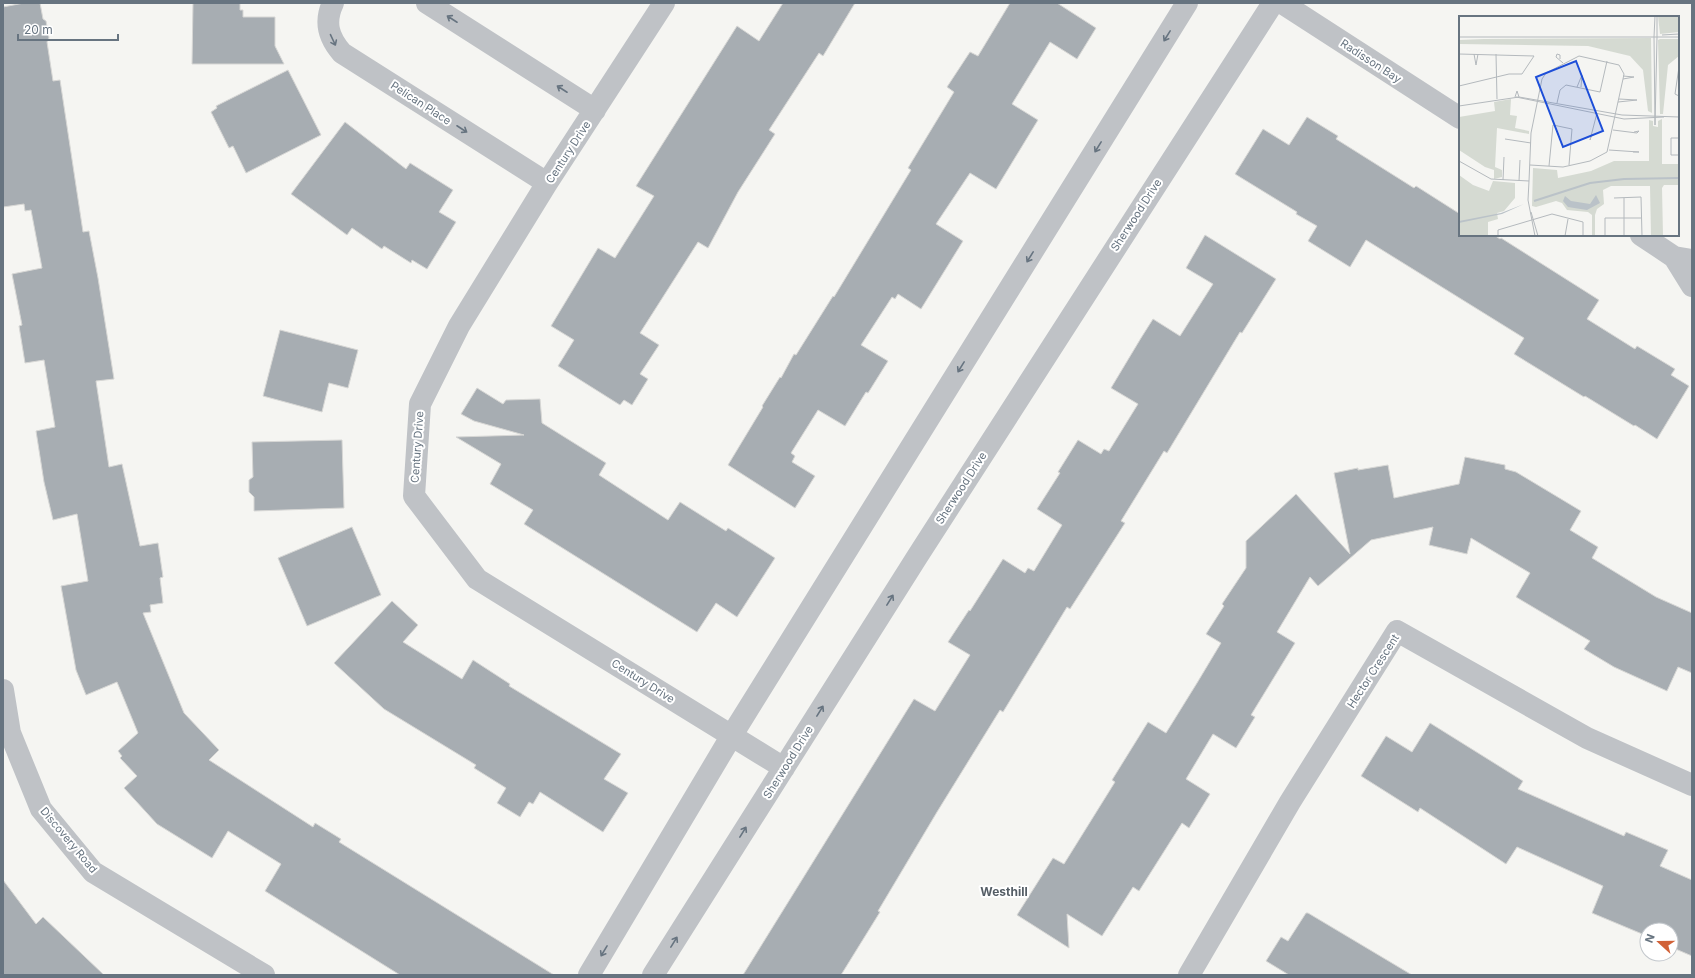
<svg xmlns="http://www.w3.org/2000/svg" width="1695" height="978" viewBox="0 0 1695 978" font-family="Inter,sans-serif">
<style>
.building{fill:#a7adb2;stroke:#d7d7d5}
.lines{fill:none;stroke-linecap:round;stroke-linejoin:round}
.minor{stroke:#bfc2c6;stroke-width:22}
.oneway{stroke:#677480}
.labels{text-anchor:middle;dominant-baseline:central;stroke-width:4;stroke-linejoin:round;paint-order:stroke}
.street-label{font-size:11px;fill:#677480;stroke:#fff}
.neighbourhood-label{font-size:12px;font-weight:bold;fill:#555e66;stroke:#fff}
.inset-river{fill:none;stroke:#bac2c8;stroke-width:2}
.inset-road{fill:none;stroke:#b4b9bd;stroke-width:1}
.view{fill:#1d4ed8;fill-opacity:0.15;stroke:#1d4ed8;stroke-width:2}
.inset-edge{fill:none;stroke:#677480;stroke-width:2}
</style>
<rect width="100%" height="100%" fill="#f5f5f2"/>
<path class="building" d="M24 3H40L43 19 46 21 49 38 47 42 53 81 60 80 83 232 89 231 98 278 114 379 96 381 109 467 122 464 140 546 158 543 163 577 160 578 163 603 150 605 151 612 143 613 184 713 219 750 209 760 313 827 315 823 341 839 339 842 554 975H400L265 891 281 864 228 831 212 858 157 824 124 788 137 776 120 758 122 756 118 751 138 733 117 682 86 695 76 670 61 586 88 581 77 514 53 520 44 482 36 431 55 427 44 360 25 363 19 326 22 325 12 274 42 268 31 210 25 211 24 204 3 207V7Z
M193 3H240V10H243V17H275V46L284 64H192Z
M783 3H855L823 56 819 53 769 130 775 134 738 192 708 248 698 242 640 333 659 345 640 374 648 379 632 405 624 400 620 405 558 366 574 340 551 326 598 248 615 258 654 196 636 186 737 26 759 41Z
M1010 3H1057L1096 28 1077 59 1050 42 1012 104 1038 120 996 189 970 173 936 224 963 241 921 309 898 294 895 299 892 297 861 345 888 361 868 393 866 392 845 426 818 410 791 453 795 456 792 462 815 476 795 508 728 465 763 407 762 406 780 377 781 378 794 354 796 355 833 296 834 297 911 170 908 168 954 92 947 87 970 52 978 56Z
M288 70 321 135 246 173 233 146 229 148 211 112 217 108 216 106Z
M1307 117 1338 136 1336 139 1414 188 1416 186 1460 214V235H1494L1500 239 1501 238 1599 300 1587 319 1635 349 1637 346 1675 369 1671 375 1689 386 1657 439 1635 425 1634 426 1585 396 1584 397 1514 354 1524 338 1366 240 1350 267 1308 241 1317 226 1296 214 1297 212 1235 174 1263 129 1289 145Z
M345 122 406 169 410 163 453 190 439 212 456 222 427 269 412 260 411 263 384 246 382 249 352 228 347 235 291 194Z
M1205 235 1276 279 1242 333 1240 332 1167 453 1164 451 1121 521 1125 523 1070 609 1067 607 1003 712 1000 710 937 812 878 911 880 912 841 975H743L914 699 935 711 970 655 948 642 969 610 970 611 1003 559 1025 573 1028 568 1034 571 1062 525 1037 509 1060 473 1058 472 1078 440 1101 454 1104 449 1109 451 1138 404 1111 388 1141 338 1153 319 1180 336 1213 284 1186 268Z
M280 330 358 350 348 388 329 383 322 412 263 396Z
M477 388 503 404 506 400 540 399 542 423 606 463 599 475 668 520 680 502 726 531 728 528 775 558 737 617 716 603 697 632 524 524 533 510 490 484 501 464 456 437 524 435 474 421 461 414Z
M342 440 344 508 254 511V497L249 492V480L253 477 252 442Z
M1465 457 1505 465V469L1516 472 1581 511 1570 530 1598 547 1592 558 1656 597 1692 613V673L1678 667 1667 691 1614 667 1584 649 1590 641 1516 597 1530 573 1471 538 1467 554 1429 545 1433 527 1371 540 1318 586 1310 577 1277 632 1295 643 1251 715 1255 717 1236 748 1213 734 1186 779 1210 794 1189 828 1182 823 1139 891 1133 887 1102 936 1067 914 1069 948 1017 915 1053 858 1064 864 1115 782 1112 780 1148 722 1166 733 1197 683 1221 643 1206 634 1224 606 1222 604 1246 568V541L1296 494 1350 554 1334 473 1358 468V470L1388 465 1394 498 1459 484Z
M352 527 381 595 307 626 278 558Z
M392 601 418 625 403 642 462 679 473 660 510 684 509 686 621 754 604 779 628 793 603 832 540 792 533 804 529 802 520 817 497 803 506 788 474 768 476 765 384 709 334 663Z
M1430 723 1523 781 1518 789 1624 836 1626 832 1668 850 1660 866 1692 880V956L1671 947V930H1647V936L1592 913 1603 886 1517 847 1506 864 1420 808 1418 812 1361 776 1386 736 1412 752Z
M3 880 36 924 43 917 104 975H3Z
M1306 913H1308L1412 975H1289L1266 961 1281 937 1288 941Z"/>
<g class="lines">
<path class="minor" d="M333 3C324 22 328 37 342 53L547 183
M427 3 595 110
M664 3 547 183 459 326 420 404 414 496 477 579 784 768
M1282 3 1460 118
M1641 235 1674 257 1692 260
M1674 257 1692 286
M3 690 10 733 41 809 93 872 264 975
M589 975 732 735 1187 3
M653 975 917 557 1273 3
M1189 975 1290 802 1397 631 1587 738 1692 785"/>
</g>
<defs><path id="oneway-shaft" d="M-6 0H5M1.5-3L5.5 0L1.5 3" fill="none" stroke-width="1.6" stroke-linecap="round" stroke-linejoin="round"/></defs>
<g class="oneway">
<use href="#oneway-shaft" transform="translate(452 19) rotate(-147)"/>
<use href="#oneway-shaft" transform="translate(1167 36) rotate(122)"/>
<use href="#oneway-shaft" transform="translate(333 40) rotate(65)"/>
<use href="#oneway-shaft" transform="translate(562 89) rotate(-147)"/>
<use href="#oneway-shaft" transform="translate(462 129) rotate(33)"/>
<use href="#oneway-shaft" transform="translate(1098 147) rotate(122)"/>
<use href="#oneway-shaft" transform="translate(1030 257) rotate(122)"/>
<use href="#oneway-shaft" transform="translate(961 367) rotate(122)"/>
<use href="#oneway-shaft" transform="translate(890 600) rotate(-58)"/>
<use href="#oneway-shaft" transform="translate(820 711) rotate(-58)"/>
<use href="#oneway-shaft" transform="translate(743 832) rotate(-58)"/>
<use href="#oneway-shaft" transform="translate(674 942) rotate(-58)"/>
<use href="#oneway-shaft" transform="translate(604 951) rotate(121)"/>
</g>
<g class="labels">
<g class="street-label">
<text transform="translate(1371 61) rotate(33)">Radisson Bay</text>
<text transform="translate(421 103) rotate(33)">Pelican Place</text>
<text transform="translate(568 152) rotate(-57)">Century Drive</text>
<text transform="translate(1136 215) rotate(-57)">Sherwood Drive</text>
<text transform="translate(417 447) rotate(-86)">Century Drive</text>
<text transform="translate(961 488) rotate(-57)">Sherwood Drive</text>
<text transform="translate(1373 671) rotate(-57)">Hector Crescent</text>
<text transform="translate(643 681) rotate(32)">Century Drive</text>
<text transform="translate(788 762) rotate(-58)">Sherwood Drive</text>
<text transform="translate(69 840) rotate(50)">Discovery Road</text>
</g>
<g class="neighbourhood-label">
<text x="1004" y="891">Westhill</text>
</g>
</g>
<g transform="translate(1459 16)">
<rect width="220" height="220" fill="#f5f5f2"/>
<path d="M199 0H220V16L201 18ZM192 22 193 97 189 95 184 54 171 40 129 30 0 28V24L25 23ZM201 23H220V40L209 49 204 98H201L199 24ZM52 83 51 99 58 100 56 112 70 115V118L38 112 36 151 43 154V161L35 163V154L26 151 0 134V101L36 95 35 86ZM203 103V148H220V169H205L203 172 204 220H192L191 170H152L144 174 145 188 138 193 136 199V220H133V199L129 196 108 194 103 187 97 185 77 191 73 190 74 152 98 154 99 162 132 155 155 145H190V104L194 105V110L199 111V105ZM0 159 14 169 30 175 34 165 56 167V182L45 195 38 197 39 203 29 206V220H0Z" fill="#d5dad2"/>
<path d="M137 179 141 187 128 194 109 191 104 185 106 180 112 185 131 188ZM65 188 43 198 0 207V205L42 197Z" fill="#bac2c8"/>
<path class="inset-river" d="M75 185 131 167 165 163 220 162"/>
<path class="inset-road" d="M203 19 220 18M0 21H220M195 21 196 109 198 21M195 21 196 0M198 21V0M0 38 75 40 63 58H50L0 70M15 38 17 49 19 38M37 38 38 83M101 43V39L98 38 97 41 104 47M220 51 216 78 220 80M164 63 175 61 164 60M118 71 123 59 122 71M56 81 58 75 60 81M57 81 165 103 205 101M159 86 178 84 160 83M98 87 101 74 107 69 141 76 148 45M0 90 60 81 163 99 220 101M154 114 178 117 180 115 175 116M133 118 131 124 138 97M220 122H212V139H220M46 123 72 127M150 134 180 136H174M0 145 32 163 70 165M71 149 104 151 131 145 148 136 164 63 165 58 160 49 120 40 87 57 83 63 72 117 70 165 69 184 76 220M90 150 94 109 113 113 110 149M44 164 45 141M60 165 61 144M155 182 182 181 183 220M165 182V220M72 196 79 220M39 220V214L93 198 124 206V220M106 220 109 203M146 220V202H182"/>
<path class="view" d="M117 45 144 115 104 131 77 61Z"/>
<rect width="220" height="220" class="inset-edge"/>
</g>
<rect width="1695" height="978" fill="none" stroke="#677480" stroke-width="8"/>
<g transform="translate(1659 942) rotate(291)"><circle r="19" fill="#ffffff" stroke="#c2c7cc"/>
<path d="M0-3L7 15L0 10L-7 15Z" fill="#d16137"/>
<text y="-6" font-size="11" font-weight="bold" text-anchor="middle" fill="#677480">N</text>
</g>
<path d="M18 34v6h100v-6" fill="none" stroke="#677480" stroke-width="2"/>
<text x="24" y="34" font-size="12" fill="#677480" stroke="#ffffff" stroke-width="3" paint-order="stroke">20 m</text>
</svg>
